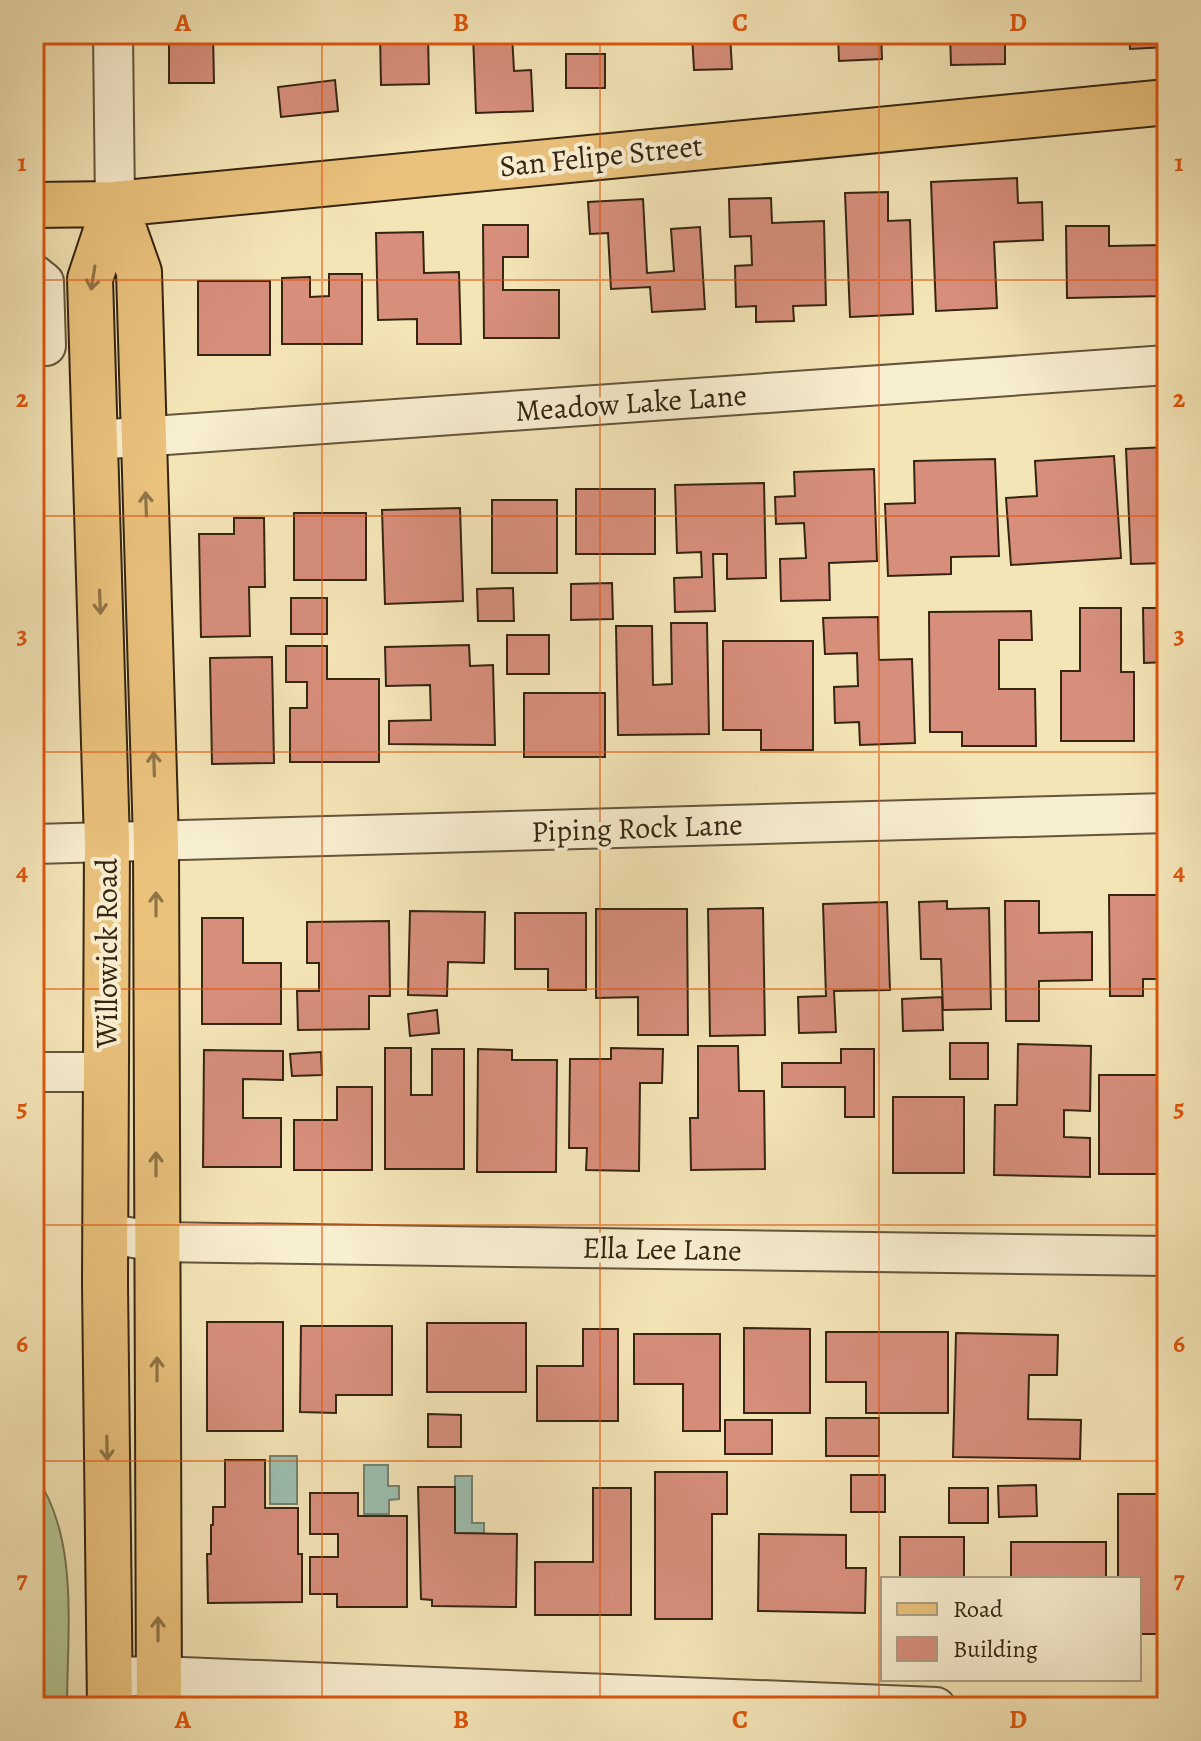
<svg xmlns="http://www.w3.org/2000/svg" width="1201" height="1741" viewBox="0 0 1201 1741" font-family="Alegreya,serif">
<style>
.green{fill:#b5c694;stroke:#757653;stroke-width:2}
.water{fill:#9cbfb0;stroke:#738171;stroke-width:2}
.building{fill:#d78e7b;stroke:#352512;stroke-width:2}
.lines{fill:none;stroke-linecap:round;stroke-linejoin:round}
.minor-casing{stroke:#65553b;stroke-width:42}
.major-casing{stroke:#352512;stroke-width:48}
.minor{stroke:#f8eed0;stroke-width:38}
.major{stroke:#eac27c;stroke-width:44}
.oneway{stroke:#907447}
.grid{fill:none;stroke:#df560c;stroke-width:2;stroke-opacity:0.55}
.labels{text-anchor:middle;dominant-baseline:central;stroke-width:8;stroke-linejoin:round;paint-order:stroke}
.street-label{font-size:30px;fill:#352512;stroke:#f8eed0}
.neatline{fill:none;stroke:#df560c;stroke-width:3}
.grid-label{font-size:26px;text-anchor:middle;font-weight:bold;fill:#df560c}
</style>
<rect width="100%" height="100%" fill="#f4e5b7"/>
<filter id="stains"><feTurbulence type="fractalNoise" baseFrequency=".0025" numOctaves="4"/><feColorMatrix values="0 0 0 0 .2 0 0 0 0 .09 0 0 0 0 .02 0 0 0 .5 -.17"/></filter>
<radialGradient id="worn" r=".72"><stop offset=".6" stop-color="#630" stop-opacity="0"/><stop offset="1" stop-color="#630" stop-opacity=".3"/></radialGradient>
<path class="green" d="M34 1474C80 1536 67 1632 67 1707H34Z"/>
<path class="water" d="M270 1456H297V1504H270Z
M364 1465H388V1486H399V1499L389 1500V1514H364Z
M455 1476H472V1523H484V1533H455Z"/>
<path class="building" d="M169 34H213L214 83H169Z
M380 34H428L429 84 381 85Z
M473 34H512L514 71 531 70 533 111 476 113Z
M692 34H730L732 69 694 70Z
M838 34H881L882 59 839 61Z
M950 34H1005V64L951 65Z
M1129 34H1166L1167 47 1130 49Z
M566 54H605V88H566Z
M335 80 338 111 281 117 278 87Z
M1017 178 1018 203 1042 202 1043 240 994 242 997 308 936 311 931 182Z
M888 192V221L910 220 913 314 850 317 845 193Z
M771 198 772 223 824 221 826 305 793 306 794 321 756 322V306L736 307 735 266 752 265 751 236 730 237 729 199Z
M643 199 647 273 674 271 671 229 700 227 705 309 652 312 650 287 611 289 608 233 590 234 588 202Z
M483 225H528V257H503V290H559V338H484Z
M1066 226H1109V246L1163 245 1165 296 1067 298Z
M423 232 424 273 459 272 461 344H417V319L378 320 376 233Z
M329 274H362V344H282V278L310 277V297L329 296Z
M198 281H270V355H198Z
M1167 447V563L1131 564 1126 449Z
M1114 456 1121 558 1011 565 1006 498 1037 496 1035 461Z
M995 459 999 556 951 557V574L888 576 885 504 915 503 914 461Z
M874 469 877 561 829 563 830 600 781 601 780 559 806 558 804 523 776 524 775 497 795 496 794 472Z
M764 483 766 578 727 579V554H713L715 611 675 612 674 578 702 577 701 552 677 553 675 485Z
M576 489H655V554H576Z
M492 500H557V573H492Z
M460 508 463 601 385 604 382 510Z
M294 513H366V580H294Z
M234 518H264L265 587H249L250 636 201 637 199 534H234Z
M612 583 613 619 571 620V584Z
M513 588 514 621H478L477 589Z
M291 598H327V634H291Z
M1080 608H1121V672H1134V741H1061V671H1080Z
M1143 608H1167V662L1144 663Z
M1031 611 1032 640H999V689H1035L1036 746H962V732H930L929 612Z
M878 617 879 660 912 659 915 743 860 745 859 722 835 723 834 687 858 686 857 653 825 654 823 618Z
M671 623H707L709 734 618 735 616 626H652L653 685 672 684Z
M507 635H549V674H507Z
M723 641H813V750H761V730H723Z
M469 645 470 666 493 665 495 745 389 744V721L431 720 430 685 386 686 385 647Z
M286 646H327V679H379V762H290V708H307V682H286Z
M272 657 274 763 212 764 210 658Z
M1157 692H1167V716H1157Z
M524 693H605V757H524Z
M1109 895H1167V979H1143V996H1110Z
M947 901V909L989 908 991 1009 943 1010 941 959H921L919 902Z
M1005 901H1039V933L1092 932V980L1039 981V1021H1006Z
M887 902 890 990 834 991 836 1032 799 1033 798 997 826 996 823 904Z
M763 908 765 1035 710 1036 708 909Z
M596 909H687L688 1035H638V997L596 998Z
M410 911 485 912 484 963 448 962 447 996 408 995Z
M515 913H586V990H548V969H515Z
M202 918H243V963H281V1024H202Z
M389 921 390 996H369V1029L298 1030 297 991H319V963H307V922Z
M942 997 943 1030 903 1031 902 999Z
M437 1010 439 1033 410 1036 408 1014Z
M950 1043H988V1079H950Z
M1018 1044 1091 1046 1090 1111 1064 1110V1137L1090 1138V1177L994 1175 995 1105H1017Z
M698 1046H738L739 1091H764L765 1169 691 1170 690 1118H698Z
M385 1048H411V1095H432V1049H464V1169H385Z
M611 1048 663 1049 662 1083H640L639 1171 586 1170 587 1148H569L570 1059H611Z
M478 1049 512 1050V1060H557L556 1172H477Z
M841 1049H874V1117H845V1087H782V1063H841Z
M204 1050 283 1051V1080L243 1079V1118H281V1167H203Z
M321 1052 322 1075 292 1076 290 1054Z
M1099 1075H1167V1174H1099Z
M337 1087H372V1170H294V1120H337Z
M893 1097H964V1173H893Z
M207 1322H283V1431H207Z
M427 1323H526V1392H427Z
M301 1326H392V1395H336V1413L300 1412Z
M744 1328 810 1329V1413H744Z
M583 1329H618V1421H537V1366H583Z
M826 1332H948V1413H866V1382H826Z
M956 1333 1058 1335 1057 1375H1029L1028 1419 1081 1420 1080 1459 953 1457Z
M634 1334H720V1431H683V1384H634Z
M428 1414 461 1415V1447H428Z
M826 1418H879V1456H826Z
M725 1420H772V1454H725Z
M225 1460H265V1508H298V1554H302V1602L208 1603 207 1554H211V1525H213V1507H225Z
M655 1472H727V1514H712V1619H655Z
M851 1475H885V1512H851Z
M1036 1485 1037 1516 999 1517 998 1486Z
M418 1487H455V1533L517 1534 516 1607 432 1606V1600L421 1599Z
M593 1488H631V1615H535V1562H593Z
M949 1488H988V1523H949Z
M310 1493H358V1516H407V1607H337V1594H310V1557H338V1534H310Z
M1118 1494H1167V1634H1139V1579H1118Z
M759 1534 846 1535V1568H866L865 1613 758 1611Z
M900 1537H964V1579H900Z
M1011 1542H1106V1579H1011Z"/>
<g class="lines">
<g class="minor-casing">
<path id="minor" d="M113 34 115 204
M34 274 44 282 46 346
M95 440 1167 365
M34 844 1167 813
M34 1072H107
M106 1233 156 1242 1167 1256
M109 1677 158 1676 936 1707"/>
</g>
<g class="major-casing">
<path id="major" d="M115 204 139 272 156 842 159 1707
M34 205 115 204 1167 102
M110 1707 105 1284 107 842 90 279 115 204"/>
</g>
<use href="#minor" class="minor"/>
<use href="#major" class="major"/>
</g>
<defs><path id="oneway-shaft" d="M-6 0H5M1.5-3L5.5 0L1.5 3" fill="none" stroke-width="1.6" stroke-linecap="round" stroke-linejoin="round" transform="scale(2)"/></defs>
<g class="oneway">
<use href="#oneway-shaft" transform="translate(93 278) rotate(99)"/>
<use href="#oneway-shaft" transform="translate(146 504) rotate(-92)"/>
<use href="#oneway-shaft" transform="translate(100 602) rotate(88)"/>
<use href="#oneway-shaft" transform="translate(154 764) rotate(-92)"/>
<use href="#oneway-shaft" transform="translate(156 904) rotate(-90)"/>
<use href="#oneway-shaft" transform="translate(156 1164) rotate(-90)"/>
<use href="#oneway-shaft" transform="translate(157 1369) rotate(-90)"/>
<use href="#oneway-shaft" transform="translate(107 1448) rotate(89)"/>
<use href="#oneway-shaft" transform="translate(158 1629) rotate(-90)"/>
</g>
<path class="grid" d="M322 34V1707M600 34V1707M879 34V1707M34 280H1167M34 516H1167M34 752H1167M34 989H1167M34 1225H1167M34 1461H1167"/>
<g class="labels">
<g class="street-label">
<text transform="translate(601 156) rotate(-6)">San Felipe Street</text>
<text transform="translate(631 403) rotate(-4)">Meadow Lake Lane</text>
<text transform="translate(637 828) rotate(-2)">Piping Rock Lane</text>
<text transform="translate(107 953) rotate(-90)">Willowick Road</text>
<text transform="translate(662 1249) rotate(1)">Ella Lee Lane</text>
</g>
</g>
<rect width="1201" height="1741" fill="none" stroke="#f4e5b7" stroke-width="88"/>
<rect x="881" y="1577" width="260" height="104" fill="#f8eed0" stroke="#aa9e84" stroke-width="2"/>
<rect x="897" y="1603" width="40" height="12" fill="#eac27c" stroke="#aa9e84" stroke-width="2"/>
<text x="953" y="1617" font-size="24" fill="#352512">Road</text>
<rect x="897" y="1637" width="40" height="24" fill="#d78e7b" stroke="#aa9e84" stroke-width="2"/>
<text x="953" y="1657" font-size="24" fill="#352512">Building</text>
<rect x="44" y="44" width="1113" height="1653" class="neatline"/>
<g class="grid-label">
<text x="183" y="31">A</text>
<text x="461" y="31">B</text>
<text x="740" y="31">C</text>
<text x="1018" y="31">D</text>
<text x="22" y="171">1</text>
<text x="1179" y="171">1</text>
<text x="22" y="407">2</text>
<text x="1179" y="407">2</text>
<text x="22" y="643">3</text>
<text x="1179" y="643">3</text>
<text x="22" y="880">4</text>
<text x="1179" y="880">4</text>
<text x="22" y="1116">5</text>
<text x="1179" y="1116">5</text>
<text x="22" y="1352">6</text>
<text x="1179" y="1352">6</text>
<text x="22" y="1588">7</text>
<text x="1179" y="1588">7</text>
<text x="183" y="1728">A</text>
<text x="461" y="1728">B</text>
<text x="740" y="1728">C</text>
<text x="1018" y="1728">D</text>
</g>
<rect width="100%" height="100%" filter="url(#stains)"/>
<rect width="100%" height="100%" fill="url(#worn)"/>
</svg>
